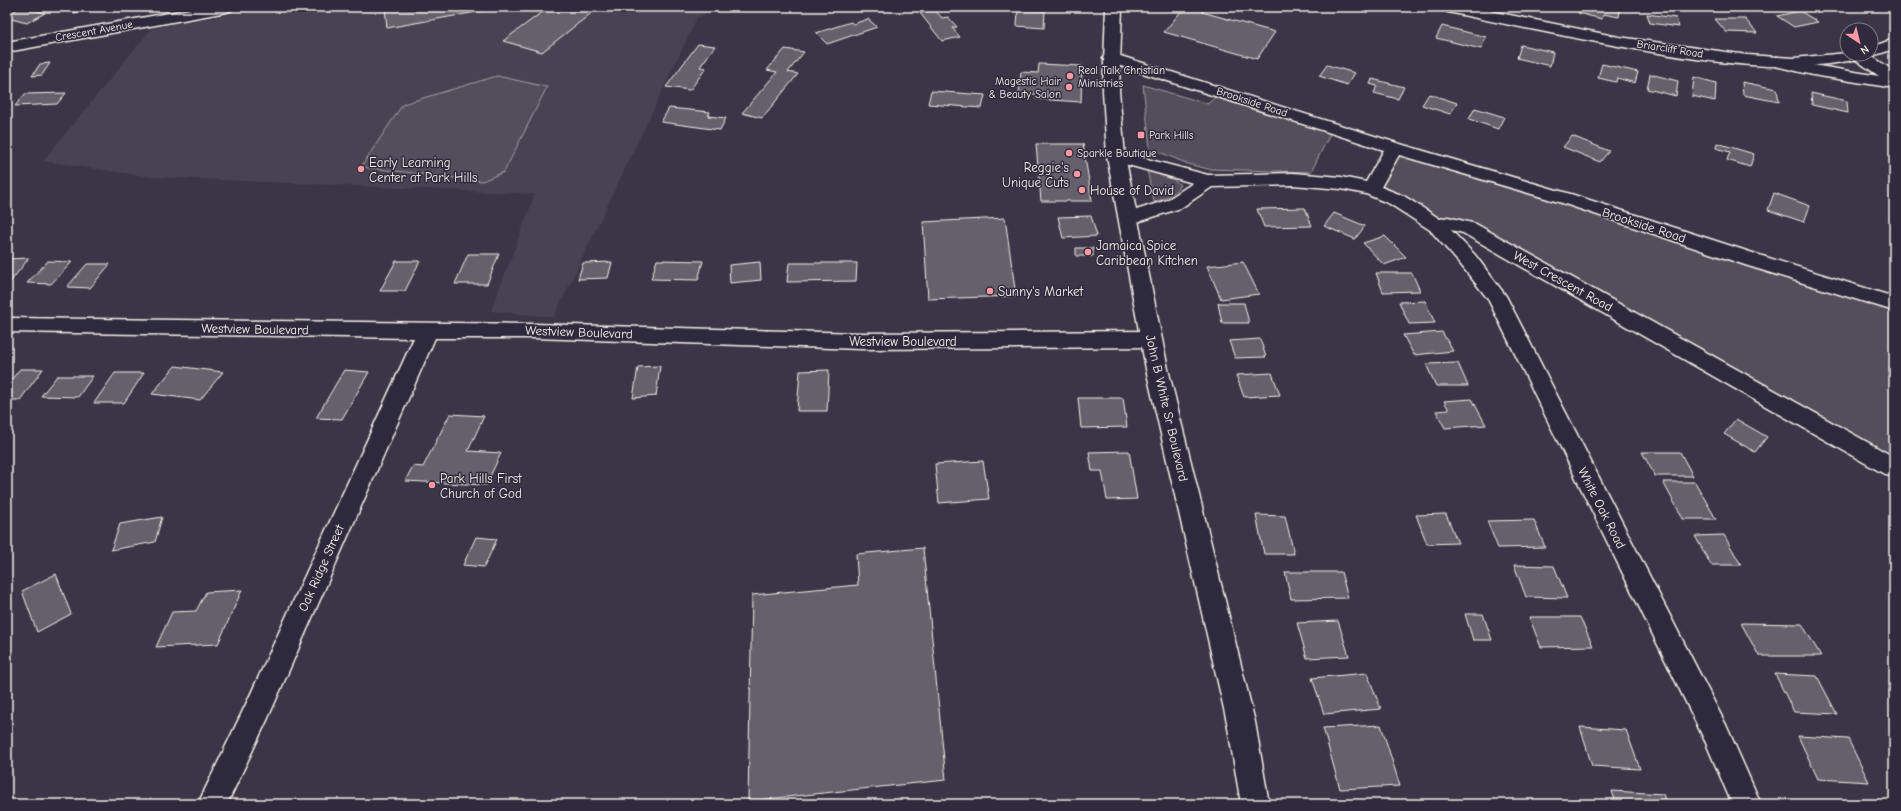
<svg xmlns="http://www.w3.org/2000/svg" width="1901" height="811" viewBox="0 0 1901 811" font-family="'Comic Neue',sans-serif">
<style>
.built{fill:#484352}
.green{fill:#534e5c;stroke:#a4a0a2}
.building{fill:#65616c;stroke:#f4f1e8}
.lines{fill:none;stroke-linecap:round;stroke-linejoin:round}
.street-casing{stroke:#f4f1e8;stroke-width:3}
.secondary-casing{stroke:#f4f1e8;stroke-width:3}
.street{fill:#2f2a3d;fill-rule:evenodd}
.secondary{fill:#2f2a3d;fill-rule:evenodd}
.poi-dot{fill:#ff9aa2;stroke:#2f2a3d;stroke-width:1.5}
.labels{text-anchor:middle;dominant-baseline:central;stroke-width:3;stroke-linejoin:round;paint-order:stroke}
.far-street-label{font-size:11px;fill:#f4f1e8;stroke:#2f2a3d}
.far-poi-label{font-size:11px;fill:#f4f1e8;stroke:#2f2a3d;text-anchor:start}
.poi-label{font-size:13px;fill:#f4f1e8;stroke:#2f2a3d;text-anchor:start}
.street-label{font-size:13px;fill:#f4f1e8;stroke:#2f2a3d}
</style>
<rect width="100%" height="100%" fill="#3b3647"/>
<filter id="ink" filterUnits="userSpaceOnUse"><feTurbulence type="fractalNoise" baseFrequency=".025" numOctaves="2"/><feDisplacementMap in="SourceGraphic" scale="8" xChannelSelector="R" yChannelSelector="G"/><feConvolveMatrix kernelMatrix="1 2 1 2 8 2 1 2 1" color-interpolation-filters="sRGB"/></filter>
<g filter="url(#ink)">
<path class="built" d="M272 7H718L697 18 554 317 491 311 535 194 152 177 43 161 152 28Z"/>
<path class="green" d="M497 76 547 87 504 172 482 181 361 167 403 104Z
M1143 85 1208 104 1215 97 1331 132 1311 172 1208 169 1188 164 1150 148Z
M1394 148 1894 300V473L1448 223 1371 189Z
M1147 170 1174 180 1180 185C1175 194 1164 199 1154 202Z"/>
<path class="building" d="M21 7H22L45 13 27 23 7 18V15Z
M75 7H107L74 13Z
M385 7H504L387 28Z
M549 7H599L542 52 503 41Z
M1176 7H1206L1202 12 1275 32 1257 59 1164 32 1183 9Z
M1579 7H1612L1620 9 1619 17 1603 14 1602 19 1578 13Z
M935 10 942 18 948 17 957 27 952 28 960 37 942 41 920 13Z
M1018 10 1045 11 1044 28 1017 26Z
M1800 11 1818 22 1794 27 1777 16Z
M1647 14 1676 18 1679 27 1650 23Z
M868 19 877 27 827 44 816 33 851 22 853 24Z
M1715 19H1745L1757 33 1726 32Z
M1442 26 1486 37 1481 49 1436 38Z
M698 44 715 46 700 67 706 68 690 90 666 87Z
M1521 45 1553 52 1550 66 1517 58Z
M785 49 804 52 788 72 798 74 762 118 742 113 777 72 767 70Z
M50 63 42 75 32 76 40 64Z
M1039 64 1082 66 1081 102 1036 99V94L1019 93 1021 72 1038 73Z
M1602 64 1638 72 1635 83 1617 78 1616 82 1598 78Z
M1327 65 1355 73 1347 85 1319 76Z
M1650 74 1678 81 1676 96 1647 89Z
M1694 77 1716 83 1715 101 1692 96Z
M1372 79 1404 87 1398 99 1374 93 1377 86 1370 84Z
M1742 82 1777 89 1779 102 1743 95Z
M931 91 985 95 982 108 928 104Z
M66 93 57 104 15 106 25 94Z
M1811 93 1847 101 1848 113 1812 105Z
M1429 94 1457 103 1450 114 1422 105Z
M669 108 710 112 708 116 726 118 720 130 661 122Z
M1475 108 1504 117 1498 129 1469 119Z
M1572 136 1609 151 1600 162 1563 147Z
M1717 143 1754 154 1750 167 1727 160 1730 152 1716 148Z
M1036 144H1083L1092 201H1041Z
M1774 193 1810 206 1804 222 1768 210Z
M1305 208 1312 226 1264 227 1257 209Z
M1334 213 1365 226 1355 239 1324 226Z
M1091 216 1097 236 1063 238 1058 217Z
M1005 218 1016 296 928 299 923 222Z
M1385 236 1406 257 1384 265 1363 243Z
M1076 248H1093V256H1076Z
M468 254H499L487 284H455Z
M29 258 7 286V259Z
M657 260 703 261 698 280 651 279Z
M48 261 72 262 51 284 27 283Z
M396 261H420L405 291H380Z
M612 262 608 278 578 279 583 263Z
M760 262 761 280 730 283 729 265Z
M1243 262 1259 294 1221 299 1207 266Z
M789 263H857L856 281 787 282Z
M87 264H110L90 288 67 287Z
M1376 273H1412L1420 291 1383 292Z
M1425 301 1435 323 1409 324 1399 302Z
M1218 303H1244L1249 323H1222Z
M1442 332 1453 351 1414 355 1403 335Z
M1260 339 1266 357 1235 358 1229 341Z
M1458 363 1468 386H1436L1426 364Z
M175 366 223 372 200 400 152 394Z
M660 366 656 396 633 398 638 367Z
M20 369H43L20 400H7V385Z
M344 370 369 372 342 419 316 418Z
M829 370 827 411H797L800 371Z
M115 373H144L124 403H94Z
M1272 373 1280 395 1244 397 1236 375Z
M57 376H93L78 397 41 396Z
M1078 398H1123L1127 427 1081 428Z
M1472 399 1486 425 1445 428 1436 411 1449 410 1444 401Z
M450 414 484 416 468 451 501 453 486 485 405 481 413 466 423 467Z
M1736 419 1767 437 1755 452 1724 434Z
M1129 451 1137 499 1107 500 1102 471H1092L1089 452Z
M1642 452H1680L1693 476H1655Z
M983 461 989 499 939 503 935 464Z
M1663 482H1695L1716 519H1683Z
M1446 514 1458 543 1427 544 1416 515Z
M1256 515 1285 516 1294 554H1264Z
M162 517 155 542 111 550 120 524Z
M1534 520 1545 547 1498 548 1487 521Z
M1724 535 1741 565H1711L1695 536Z
M476 537 497 539 484 567 463 565Z
M923 548 946 780 748 801 752 595 858 585 856 554Z
M1514 565 1554 566 1567 598 1526 597Z
M1285 572H1341L1348 598 1291 599Z
M56 574 71 614 37 632 22 591Z
M242 590 218 644 156 647 172 612 196 611 206 592Z
M1465 614H1483L1492 640H1473Z
M1529 617H1580L1593 646 1541 647Z
M1338 621 1349 656 1307 658 1297 623Z
M1741 623 1802 624 1821 656H1759Z
M1367 673 1381 709 1324 714 1312 678Z
M1775 674 1817 676 1837 714 1794 712Z
M1381 725 1400 786 1340 789 1323 728Z
M1580 727 1626 730 1640 769 1592 766Z
M1798 736 1848 739 1869 782 1818 779Z
M1612 791 1663 794 1666 804H1616Z"/>
<g class="lines">
<g class="street-casing">
<path id="street" d="M1111 53 1400 144 1574 195 1759 255 1894 297V311L1745 265 1562 203 1399 155 1381 187 1404 196 1440 219 1448 217 1476 224 1894 457V477L1886 475 1463 233 1451 230 1475 255 1506 296 1726 725 1761 804H1732L1706 743 1488 299 1461 265 1430 230 1390 204 1366 194 1341 189 1293 185 1212 187 1181 208 1128 225 1121 223 1119 219 1121 215 1167 200 1193 183 1110 160 1107 156 1110 152 1116 151 1208 175 1293 173 1341 177 1366 182 1384 150 1105 61 1103 58 1105 55Z
M1852 54H1868L1894 71V88L1813 75 1771 65 1769 62 1771 59 1777 57 1813 65 1879 76 1853 58Z
M7 318 534 324 861 333 1151 331 1158 334 1161 339 1158 344 1151 347 861 349 534 338H435L268 718 227 804H198L248 700 414 338 7 332Z"/>
</g>
<g class="secondary-casing">
<path id="secondary" d="M202 7H235L232 10 227 12 7 52V42Z
M1106 7H1122L1119 91 1125 156 1168 369 1255 722 1269 804H1241L1227 722 1146 369 1107 156 1103 91Z
M1440 7H1470L1619 37 1747 55 1794 58 1847 53 1871 54V47L1894 39V49C1809 79 1722 64 1635 49 1572 38 1510 25 1448 12L1443 10Z"/>
</g>
<use href="#street" class="street"/>
<use href="#secondary" class="secondary"/>
</g>
</g>
<g class="poi-dot">
<circle cx="1070" cy="76" r="4"/>
<circle cx="1069" cy="87" r="4"/>
<rect x="1137" y="131" width="8" height="8" rx="2"/>
<circle cx="1069" cy="153" r="4"/>
<circle cx="361" cy="169" r="4"/>
<circle cx="1077" cy="174" r="4"/>
<circle cx="1082" cy="190" r="4"/>
<circle cx="1088" cy="252" r="4"/>
<circle cx="990" cy="291" r="4"/>
<circle cx="432" cy="485" r="4"/>
</g>
<g class="labels">
<g class="far-street-label">
<text transform="translate(94 31) rotate(-10)">Crescent Avenue</text>
<text transform="translate(1670 49) rotate(9)">Briarcliff Road</text>
<text transform="translate(1252 102) rotate(18)">Brookside Road</text>
</g>
<g class="far-poi-label">
<text x="1078" y="70">Real Talk Christian<tspan x="1078" dy="13">Ministries</tspan></text>
<text x="1061" y="81" text-anchor="end">Magestic Hair<tspan x="1061" dy="13">&amp; Beauty Salon</tspan></text>
<text x="1149" y="135">Park Hills</text>
<text x="1077" y="153">Sparkle Boutique</text>
</g>
<g class="poi-label">
<text x="369" y="162">Early Learning<tspan x="369" dy="15">Center at Park Hills</tspan></text>
<text x="1069" y="167" text-anchor="end">Reggie's<tspan x="1069" dy="15">Unique Cuts</tspan></text>
<text x="1090" y="190">House of David</text>
<text x="1096" y="245">Jamaica Spice<tspan x="1096" dy="15">Caribbean Kitchen</tspan></text>
<text x="998" y="291">Sunny's Market</text>
<text x="440" y="478">Park Hills First<tspan x="440" dy="15">Church of God</tspan></text>
</g>
<g class="street-label">
<text transform="translate(1644 225) rotate(18)">Brookside Road</text>
<text transform="translate(1563 281) rotate(29)">West Crescent Road</text>
<text transform="translate(255 329) rotate(1)">Westview Boulevard</text>
<text transform="translate(579 332) rotate(2)">Westview Boulevard</text>
<text x="903" y="341">Westview Boulevard</text>
<text transform="translate(1167 408) rotate(77)">John B White Sr Boulevard</text>
<text transform="translate(1602 508) rotate(63)">White Oak Road</text>
<text transform="translate(321 568) rotate(-66)">Oak Ridge Street</text>
</g>
</g>
<rect width="1901" height="811" fill="none" stroke="#2f2a3d" stroke-width="24"/>
<rect x="12" y="12" width="1877" height="787" fill="none" stroke="#f4f1e8" stroke-width="1.5" filter="url(#ink)"/>
<g transform="translate(1859 42) rotate(145)"><circle r="19" fill="#2f2a3d" stroke="#7e7a81"/>
<path d="M0-3L7 15L0 10L-7 15Z" fill="#ff9aa2"/>
<text y="-6" font-size="11" font-weight="bold" text-anchor="middle" fill="#f4f1e8">N</text>
</g>
</svg>
